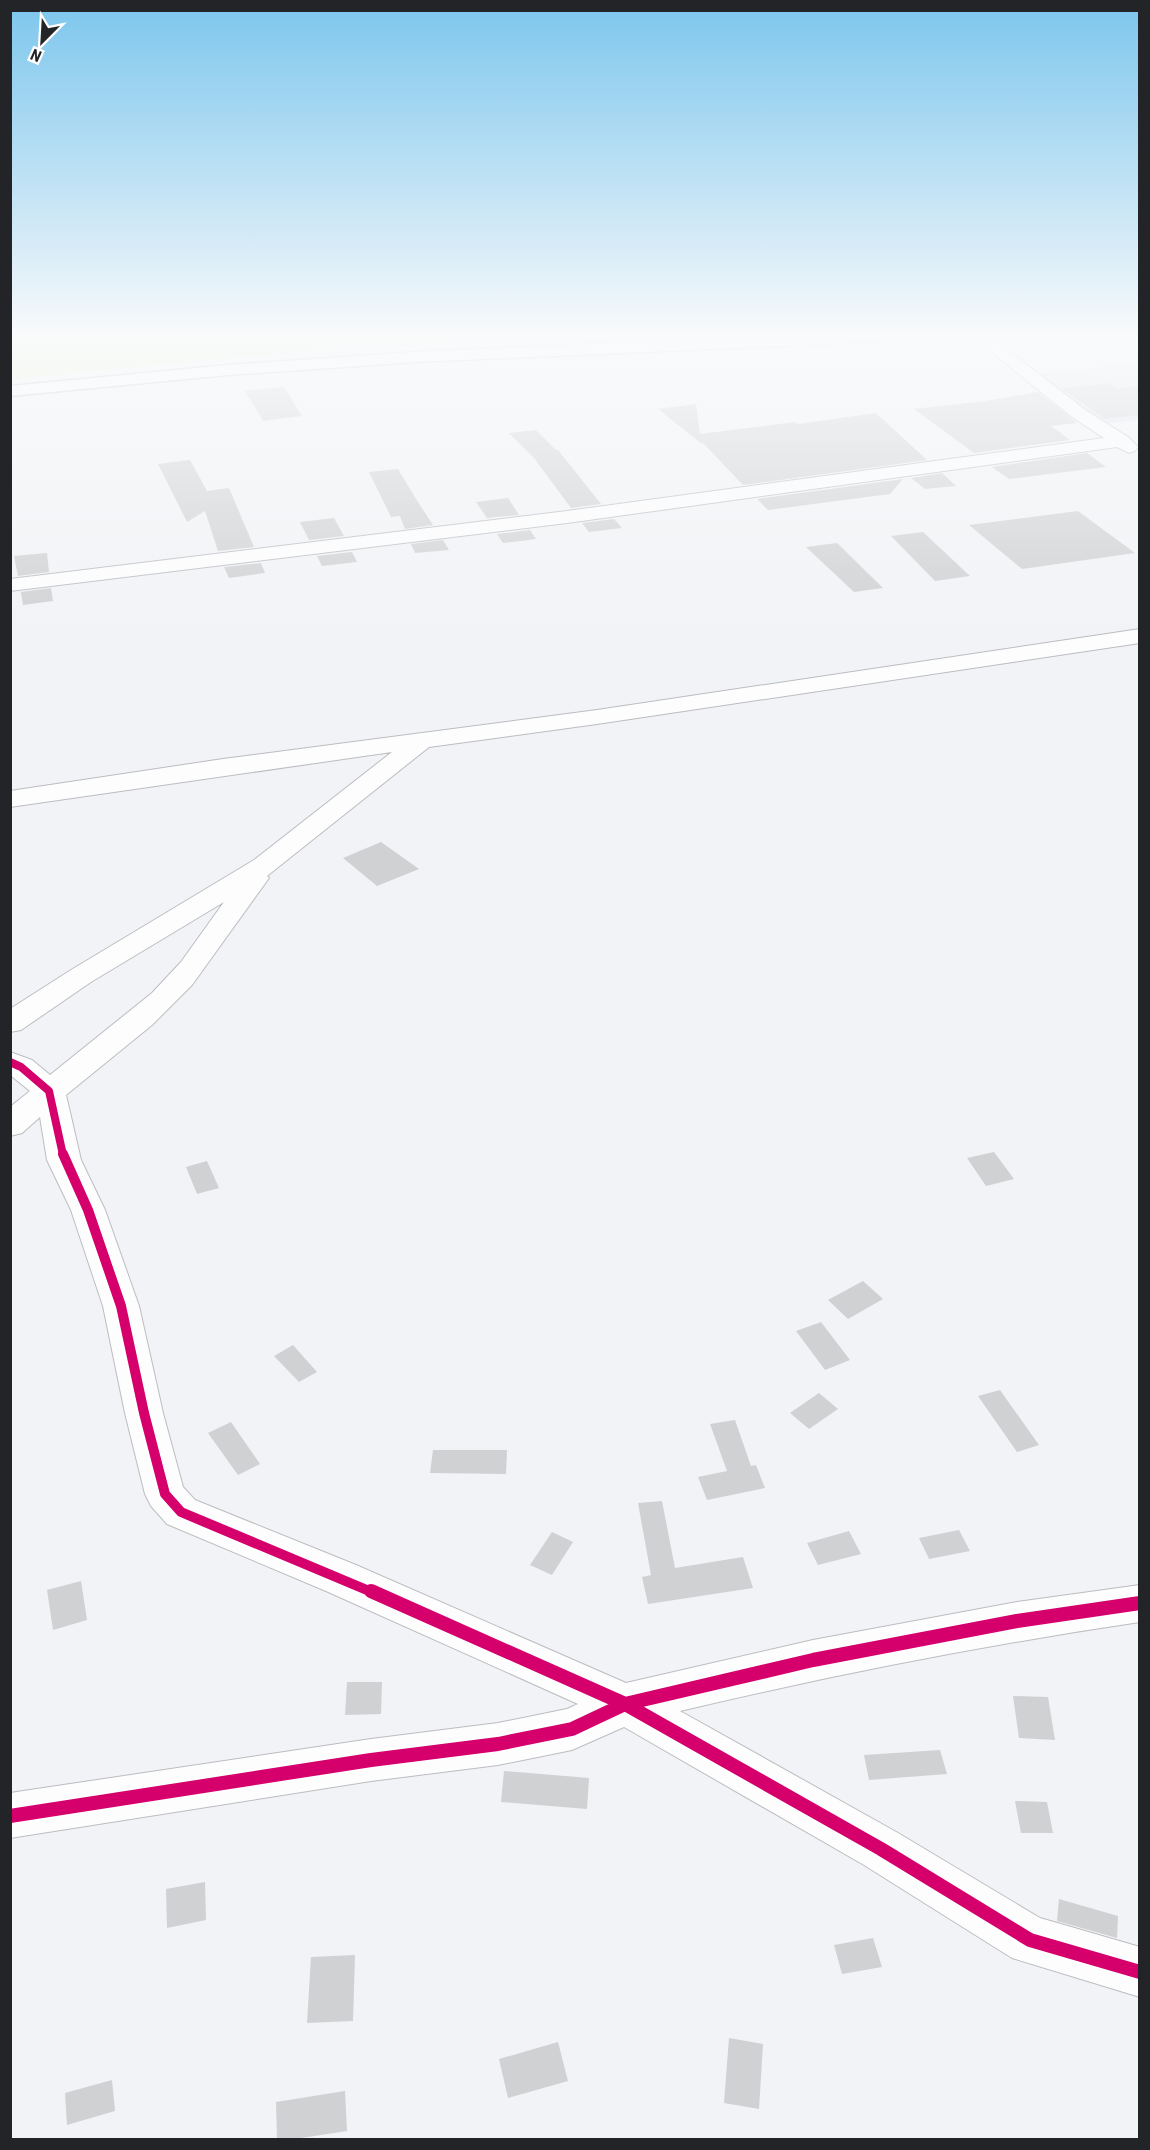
<svg xmlns="http://www.w3.org/2000/svg" width="1150" height="2150" viewBox="0 0 1150 2150" font-family="'Roboto Condensed',sans-serif">
<style>
.built{fill:#dfe5ed}
.green{fill:#e0f2c8}
.building{fill:#cfd1d3}
.lines{fill:none;stroke-linecap:round;stroke-linejoin:round}
.minor-casing{stroke:#bbbdc0;stroke-width:2}
.tertiary-casing{stroke:#bbbdc0;stroke-width:3}
.minor{fill:#fdfdfe;fill-rule:evenodd}
.tertiary{fill:#fdfdfe;fill-rule:evenodd}
.cycleway-far2-casing{stroke:#fff;stroke-width:12}
.cycleway-far1-casing{stroke:#fff;stroke-width:14}
.cycleway-casing{stroke:#fff;stroke-width:17}
.cycleway-far2{stroke:#d6006c;stroke-width:8}
.cycleway-far1{stroke:#d6006c;stroke-width:10}
.cycleway{stroke:#d6006c;stroke-width:14}
</style>
<rect width="100%" height="100%" fill="#f1f3f6"/>
<path class="built" d="M1139 363V420L1104 424 1034 374Z"/>
<path class="green" d="M11 333H578L452 344 339 348 11 379Z"/>
<path class="building" d="M1109 383 1118 389 1140 386V415L1105 419 1062 389Z
M284 387 302 416 263 421 245 391Z
M1038 392 1077 423 1051 426 1070 440 974 453 914 409 985 401Z
M696 404 700 434 795 422 798 424 876 413 927 460 743 485 702 442V444L658 409Z
M536 430 556 450H558L601 504 571 508 534 458 509 433Z
M1087 453 1106 467 1009 479 992 467Z
M190 460 207 491 229 488 254 547 218 551 205 511 187 522 158 464Z
M398 469 416 499 433 525 405 529 400 516 391 517 369 472Z
M942 473 956 486 925 489 911 478Z
M903 479 890 494 768 510 757 499Z
M508 498 519 515 487 518 476 502Z
M1078 511 1135 553 1022 569 969 525Z
M334 518 344 536 309 540 300 522Z
M614 519 622 528 589 532 582 523Z
M530 530 536 539 503 543 497 534Z
M923 532 970 576 935 581 891 536Z
M443 540 449 550 415 553 411 544Z
M837 543 883 588 854 592 806 547Z
M352 552 357 562 322 566 317 556Z
M47 553 49 572 18 576 14 556Z
M261 563 265 573 229 578 224 567Z
M51 588 53 601 23 605 21 592Z
M381 842 419 869 377 886 343 858Z
M994 1152 1014 1179 986 1186 967 1158Z
M207 1161 219 1188 197 1194 186 1167Z
M863 1281 883 1299 848 1319 828 1300Z
M821 1322 850 1360 825 1370 796 1331Z
M293 1345 317 1372 299 1382 274 1356Z
M1000 1390 1039 1445 1017 1452 978 1396Z
M819 1393 838 1409 809 1429 790 1413Z
M735 1420 751 1466 756 1465 765 1488 707 1500 698 1477 727 1471 710 1424Z
M231 1422 260 1464 238 1475 208 1433Z
M433 1450H507L506 1474 430 1473Z
M662 1501 675 1568 743 1557 753 1588 648 1604 642 1577 651 1575 638 1503Z
M959 1530 970 1551 929 1559 919 1538Z
M849 1531 861 1554 818 1565 807 1543Z
M552 1532 573 1542 552 1575 530 1565Z
M81 1581 87 1620 53 1630 47 1590Z
M347 1682H382L381 1714 345 1715Z
M1013 1696 1048 1697 1055 1740 1019 1738Z
M940 1750 947 1774 869 1780 864 1755Z
M504 1771 589 1778 587 1809 501 1802Z
M1015 1801 1047 1802 1053 1833H1021Z
M205 1882 206 1920 167 1928 166 1889Z
M1059 1899 1118 1916 1117 1938 1057 1921Z
M873 1938 882 1967 842 1974 834 1945Z
M355 1955 353 2021 307 2023 311 1957Z
M729 2038 763 2044 759 2109 724 2103Z
M558 2042 568 2081 508 2098 499 2059Z
M112 2080 115 2111 67 2125 65 2093Z
M345 2091 347 2131 295 2139H277L276 2102Z"/>
<g class="lines">
<g class="minor-casing">
<path id="minor" d="M968 333H986L1084 409 1128 437 1138 447 1135 451 1129 453 1117 447 567 523 10 591V579L567 511 1104 438 1072 417Z
M1140 629V643L597 724 429 747 267 876 269 878 192 985 152 1025 66 1095 81 1160 105 1210 139 1306 163 1413 183 1487 195 1500 356 1565 626 1683 813 1640 1017 1602 1140 1585V1622C985 1645 832 1675 680 1711L898 1833 1040 1918 1140 1947V1997L1012 1958 864 1865 624 1727 572 1750 498 1765 371 1781 10 1838V1793L371 1739 498 1723 567 1709 578 1704 326 1591 167 1524 151 1506 145 1494 125 1413 103 1306 71 1210 47 1160 40 1117 22 1133 10 1136V1107L30 1091 10 1075V1052L32 1060 50 1075 152 993 181 962 224 902 91 982 21 1030 10 1032V1009L71 970 254 860 392 752 10 807V791L223 759 597 710Z"/>
</g>
<g class="tertiary-casing">
<path id="tertiary" d="M844 333H973L965 338 415 362 228 375 10 396V386L228 365 415 352Z"/>
</g>
<use href="#minor" class="minor"/>
<use href="#tertiary" class="tertiary"/>
<g class="cycleway-far2-casing">
<path id="cycleway-far2" d="M10 1062 21 1067 49 1091 63 1155"/>
</g>
<g class="cycleway-far1-casing">
<path id="cycleway-far1" d="M63 1154 88 1210 121 1306 144 1413 165 1494 181 1512 374 1593"/>
</g>
<g class="cycleway-casing">
<path id="cycleway" d="M371 1591 625 1704 881 1849 1030 1940 1140 1972
M10 1816 371 1760 498 1744 572 1729 625 1704 813 1660 1017 1621 1140 1603"/>
</g>
<use href="#cycleway-far2" class="cycleway-far2"/>
<use href="#cycleway-far1" class="cycleway-far1"/>
<use href="#cycleway" class="cycleway"/>
</g>
<linearGradient id="sky" x2="0" y2="1"><stop stop-color="#7cc6ed"/><stop offset="0.53" stop-color="#f9fafb"/><stop offset="1" stop-color="#f9fafb" stop-opacity="0"/></linearGradient>
<rect width="1150" height="634" fill="url(#sky)"/>
<rect width="1150" height="2150" fill="none" stroke="#232427" stroke-width="24"/>
<g transform="translate(42 42) rotate(204)" stroke="#ffffff" stroke-width="4.5" paint-order="stroke">
<path d="M0-4.5L10 22L0 15L-10 22Z" fill="#232427"/>
<text y="-9" font-size="16" font-weight="bold" text-anchor="middle" fill="#232427">N</text>
</g>
</svg>
